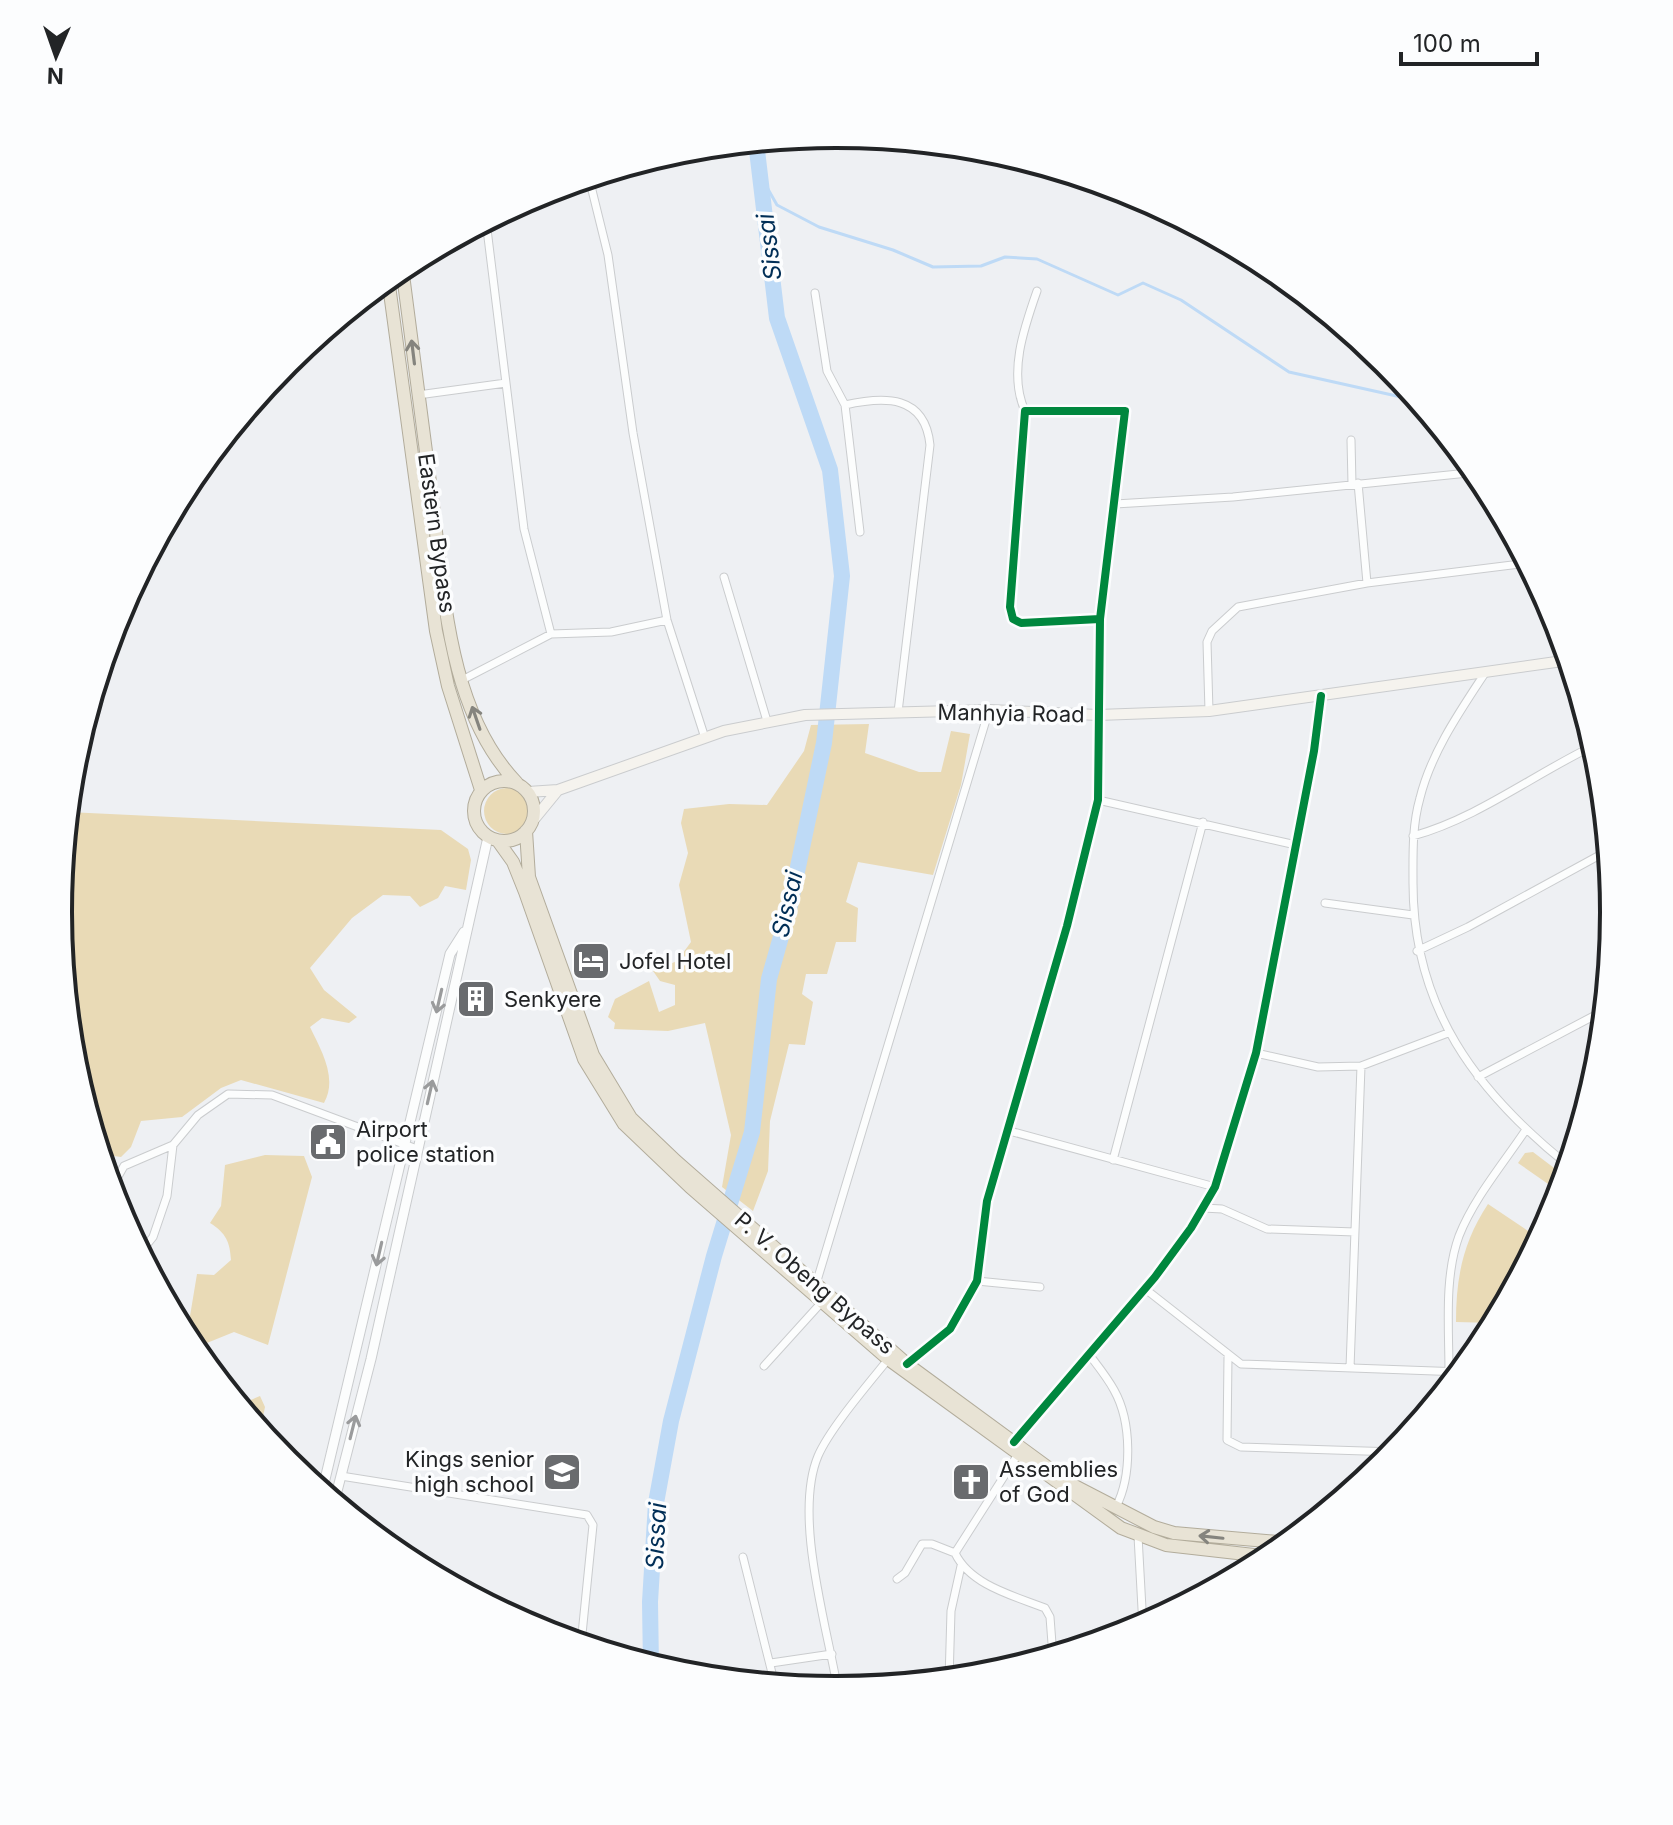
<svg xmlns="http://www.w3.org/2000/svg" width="1673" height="1825" viewBox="0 0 1673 1825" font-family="Inter,sans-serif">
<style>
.green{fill:#e9dab6}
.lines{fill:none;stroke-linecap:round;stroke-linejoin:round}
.stream{stroke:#bedaf6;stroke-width:3}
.river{stroke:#bedaf6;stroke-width:16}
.minor-casing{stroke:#caccce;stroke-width:9}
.tertiary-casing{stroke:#caccce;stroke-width:11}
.secondary-casing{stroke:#caccce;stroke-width:12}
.trunk-casing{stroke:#b2ac9b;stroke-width:14}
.minor{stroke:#fcfdfd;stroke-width:7}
.tertiary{stroke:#fcfdfd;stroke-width:9}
.secondary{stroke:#f5f3ee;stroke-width:10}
.trunk{stroke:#e8e3d5;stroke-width:12}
.cycleway-casing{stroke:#fcfdfe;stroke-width:13}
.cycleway{stroke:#00873e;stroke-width:8}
.oneway{stroke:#85847e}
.oneway2{stroke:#9a9b9c}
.labels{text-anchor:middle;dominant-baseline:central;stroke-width:7;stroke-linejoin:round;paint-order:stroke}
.street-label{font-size:22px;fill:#222426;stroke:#fcfdfe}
.poi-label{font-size:22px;fill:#222426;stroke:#fcfdfe;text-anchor:start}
.water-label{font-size:24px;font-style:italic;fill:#002e56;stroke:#fcfdfe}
.rim{fill:none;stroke:#222426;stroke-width:4}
</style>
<rect width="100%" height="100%" fill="#eef0f3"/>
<path class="green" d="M869 724 865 753 919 772H941L951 731 970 734 961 785 933 875 858 862 846 902 858 908 856 942H836L827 974H806L802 994 813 1002 805 1045 789 1044 770 1121 768 1171 753 1211 722 1187 731 1135 705 1023 668 1031 614 1029 615 1023 608 1017 615 999 649 981 659 1012 675 1005V985L660 981 653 971 677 961 691 942 679 885 688 853 681 823 684 809 729 804 767 805 804 751 811 725Z
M484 811a23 23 0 1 1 46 0a23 23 0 1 1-46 0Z
M68 812 441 830 468 849 471 860 466 890 445 886 438 898 420 907 410 896 383 895 352 918 310 968 324 990 357 1017 349 1023 322 1018 310 1027C321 1050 338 1078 324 1103L241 1080 221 1088 182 1117 141 1121 131 1147 121 1157 100 1154 73 1064 58 912Z
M1533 1152 1566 1177 1561 1193 1518 1163 1525 1153Z
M265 1155 304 1156 312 1177 268 1345 234 1332 192 1349 180 1328 189 1322 197 1274 214 1275 231 1260C230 1242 226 1233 210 1223L221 1206 225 1165Z
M1488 1204 1540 1239 1495 1323 1456 1322C1456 1277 1463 1242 1488 1204Z
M260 1396 265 1407 260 1431 239 1405Z"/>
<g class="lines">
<path class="stream" d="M760 175 777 205 819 227 893 250 933 267 981 266 1005 257 1037 259 1118 295 1143 283 1181 300 1289 372 1419 401"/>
<path class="river" d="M651 1666 650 1602 656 1503 671 1421 714 1256 752 1132 769 979 790 905 824 743 842 576 830 470 777 318 756 142"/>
<g class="minor-casing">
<path id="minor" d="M589 178 608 255 633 433 667 620 705 738
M486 221 524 529 551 634
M815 293 827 371 845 405C885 396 925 395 930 445L898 712
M418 395 506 383
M845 405 860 532
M1025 411C1008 373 1024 328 1037 291
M1351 440 1352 484
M1358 483 1367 583
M1115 504 1233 497 1478 472
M724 577 767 721
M1485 673C1460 711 1431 753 1420 798 1412 826 1413 854 1413 883 1413 1007 1475 1091 1569 1166
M464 679 551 634 611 632 667 620
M1209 711 1207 642 1212 631 1238 607 1367 583 1528 563
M1098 800 1296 845
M1413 836C1478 818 1534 774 1595 745
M1325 903 1413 915
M1606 937 1611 950
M1417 951 1468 927 1609 850
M1256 1053 1318 1067 1361 1066 1448 1033
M1478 1077 1605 1010
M1006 1130 1215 1187
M1113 1160 1203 822
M111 1189 124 1166 173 1145
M1203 1208 1222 1209 1267 1229 1355 1232
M140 1253 153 1237 167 1196 173 1145 198 1115 228 1094 272 1095 417 1149
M977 1281 1040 1287
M816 1284 989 710
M1144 1288 1241 1364 1462 1372
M1088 1353C1097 1365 1107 1377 1114 1390 1132 1422 1132 1476 1116 1507
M1228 1357 1227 1440 1241 1447 1396 1452
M907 1364 950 1329 977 1281 987 1201 1067 926 1098 800 1100 619 1125 411H1025L1010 607 1013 619 1021 623 1100 619
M764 1366 821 1303
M1350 1368 1361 1066
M1449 1372C1449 1328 1444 1277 1459 1236 1474 1198 1503 1164 1525 1131
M1014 1442 1155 1277 1191 1228 1215 1187 1256 1053 1314 751 1321 696
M1017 1456 955 1553C970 1585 1014 1596 1045 1608L1050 1617 1053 1657
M341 1476 587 1515 593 1525 581 1644
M1138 1536 1143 1627
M743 1557 775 1685
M897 1579 905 1573 922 1544H932L955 1553
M771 1663 832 1654
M949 1680 951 1611 961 1566
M838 1691C827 1626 793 1516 818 1456 830 1428 870 1382 890 1357"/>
</g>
<g class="tertiary-casing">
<path id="tertiary" d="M322 1492 450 954 464 932
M334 1503 371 1359 488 837"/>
</g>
<g class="secondary-casing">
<path id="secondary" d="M528 792 558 790 724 731 805 715 989 710 1098 715 1209 711 1570 660
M531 823 558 790"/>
</g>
<g class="trunk-casing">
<path id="trunk" d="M402 267C412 341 421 416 431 490 444 587 446 709 517 783
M388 278 436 631 448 686 481 790
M474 811a30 30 0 1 1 60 0a30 30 0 1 1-60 0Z
M526 831 529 877 593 1055 631 1118 676 1161 907 1364 1069 1483 1154 1527 1174 1533 1289 1543
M498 841 513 862 525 892 584 1059 624 1124 690 1187 888 1359 1121 1528 1166 1545 1272 1557"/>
</g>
<use href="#minor" class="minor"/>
<use href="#tertiary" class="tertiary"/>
<use href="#secondary" class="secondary"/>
<use href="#trunk" class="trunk"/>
<g class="cycleway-casing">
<path id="cycleway" d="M907 1364 950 1329 977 1281 987 1201 1067 926 1098 800 1100 619 1125 411H1025L1010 607 1013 619 1021 623 1100 619
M1014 1442 1155 1277 1191 1228 1215 1187 1256 1053 1314 751 1321 696"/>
</g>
<use href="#cycleway" class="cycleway"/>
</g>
<defs><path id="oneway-shaft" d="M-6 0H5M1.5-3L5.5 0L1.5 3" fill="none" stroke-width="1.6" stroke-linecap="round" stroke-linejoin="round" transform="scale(2)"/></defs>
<g class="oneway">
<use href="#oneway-shaft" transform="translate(413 352) rotate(-97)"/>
<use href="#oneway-shaft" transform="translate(476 718) rotate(-109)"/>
<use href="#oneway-shaft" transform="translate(1211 1537) rotate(-174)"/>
</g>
<g class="oneway2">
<use href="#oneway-shaft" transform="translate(439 1001) rotate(103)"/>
<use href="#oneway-shaft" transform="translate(430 1092) rotate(-77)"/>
<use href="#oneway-shaft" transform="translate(379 1254) rotate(103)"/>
<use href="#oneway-shaft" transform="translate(353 1427) rotate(-76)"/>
</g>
<defs>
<g id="hotel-square" transform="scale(2)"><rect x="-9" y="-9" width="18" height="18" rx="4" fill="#696b6e" stroke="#fcfdfe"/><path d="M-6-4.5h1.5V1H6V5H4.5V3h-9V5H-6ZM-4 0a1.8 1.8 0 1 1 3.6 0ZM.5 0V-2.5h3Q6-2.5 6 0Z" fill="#fff"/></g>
<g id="building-square" transform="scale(2)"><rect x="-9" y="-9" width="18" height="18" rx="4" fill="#696b6e" stroke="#fcfdfe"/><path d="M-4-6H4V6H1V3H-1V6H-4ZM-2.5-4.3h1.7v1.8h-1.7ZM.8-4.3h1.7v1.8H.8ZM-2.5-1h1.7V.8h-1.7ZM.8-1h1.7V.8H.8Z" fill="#fff"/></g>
<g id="civic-square" transform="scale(2)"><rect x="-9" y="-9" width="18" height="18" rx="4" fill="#696b6e" stroke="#fcfdfe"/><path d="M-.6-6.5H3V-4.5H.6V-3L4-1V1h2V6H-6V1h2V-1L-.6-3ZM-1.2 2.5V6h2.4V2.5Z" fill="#fff"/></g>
<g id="school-square" transform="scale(2)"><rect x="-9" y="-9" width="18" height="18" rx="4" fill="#696b6e" stroke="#fcfdfe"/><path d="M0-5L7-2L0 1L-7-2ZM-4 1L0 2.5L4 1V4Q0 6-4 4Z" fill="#fff"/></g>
<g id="church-square" transform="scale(2)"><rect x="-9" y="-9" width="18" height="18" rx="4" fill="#696b6e" stroke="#fcfdfe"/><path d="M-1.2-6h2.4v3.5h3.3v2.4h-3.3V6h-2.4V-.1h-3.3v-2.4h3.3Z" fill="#fff"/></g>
</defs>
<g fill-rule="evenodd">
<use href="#hotel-square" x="591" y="961"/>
<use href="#building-square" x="476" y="999"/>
<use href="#civic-square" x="328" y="1142"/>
<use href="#school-square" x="562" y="1472"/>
<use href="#church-square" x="971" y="1482"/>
</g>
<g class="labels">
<g class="street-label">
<text transform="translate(437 533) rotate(82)">Eastern Bypass</text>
<text transform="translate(1011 713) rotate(1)">Manhyia Road</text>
<text transform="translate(815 1283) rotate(41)">P. V. Obeng Bypass</text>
</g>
<g class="poi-label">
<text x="619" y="961">Jofel Hotel</text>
<text x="504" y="999">Senkyere</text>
<text x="356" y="1129">Airport<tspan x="356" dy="25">police station</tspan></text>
<text x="534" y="1459" text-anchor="end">Kings senior<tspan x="534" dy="25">high school</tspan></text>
<text x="999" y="1469">Assemblies<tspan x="999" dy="25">of God</tspan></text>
</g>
<g class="water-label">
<text transform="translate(769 247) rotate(-97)">Sissai</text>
<text transform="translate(787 904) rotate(-77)">Sissai</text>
<text transform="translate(656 1536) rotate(-87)">Sissai</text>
</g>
</g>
<path d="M0 0H1673V1825H0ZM72 912a764 764 0 1 1 1528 0a764 764 0 1 1-1528 0Z" fill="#fcfdfe" fill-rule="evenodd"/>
<path class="rim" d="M72 912a764 764 0 1 1 1528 0a764 764 0 1 1-1528 0Z"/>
<g transform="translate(56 56) rotate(182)" stroke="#fcfdfe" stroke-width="6" paint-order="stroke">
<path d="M0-6L14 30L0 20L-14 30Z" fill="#222426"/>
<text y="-12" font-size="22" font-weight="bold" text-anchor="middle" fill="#222426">N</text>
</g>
<path d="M1401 52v12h136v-12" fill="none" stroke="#222426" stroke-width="4"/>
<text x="1413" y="52" font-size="24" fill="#222426" stroke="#fcfdfe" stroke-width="6" paint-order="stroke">100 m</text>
</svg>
